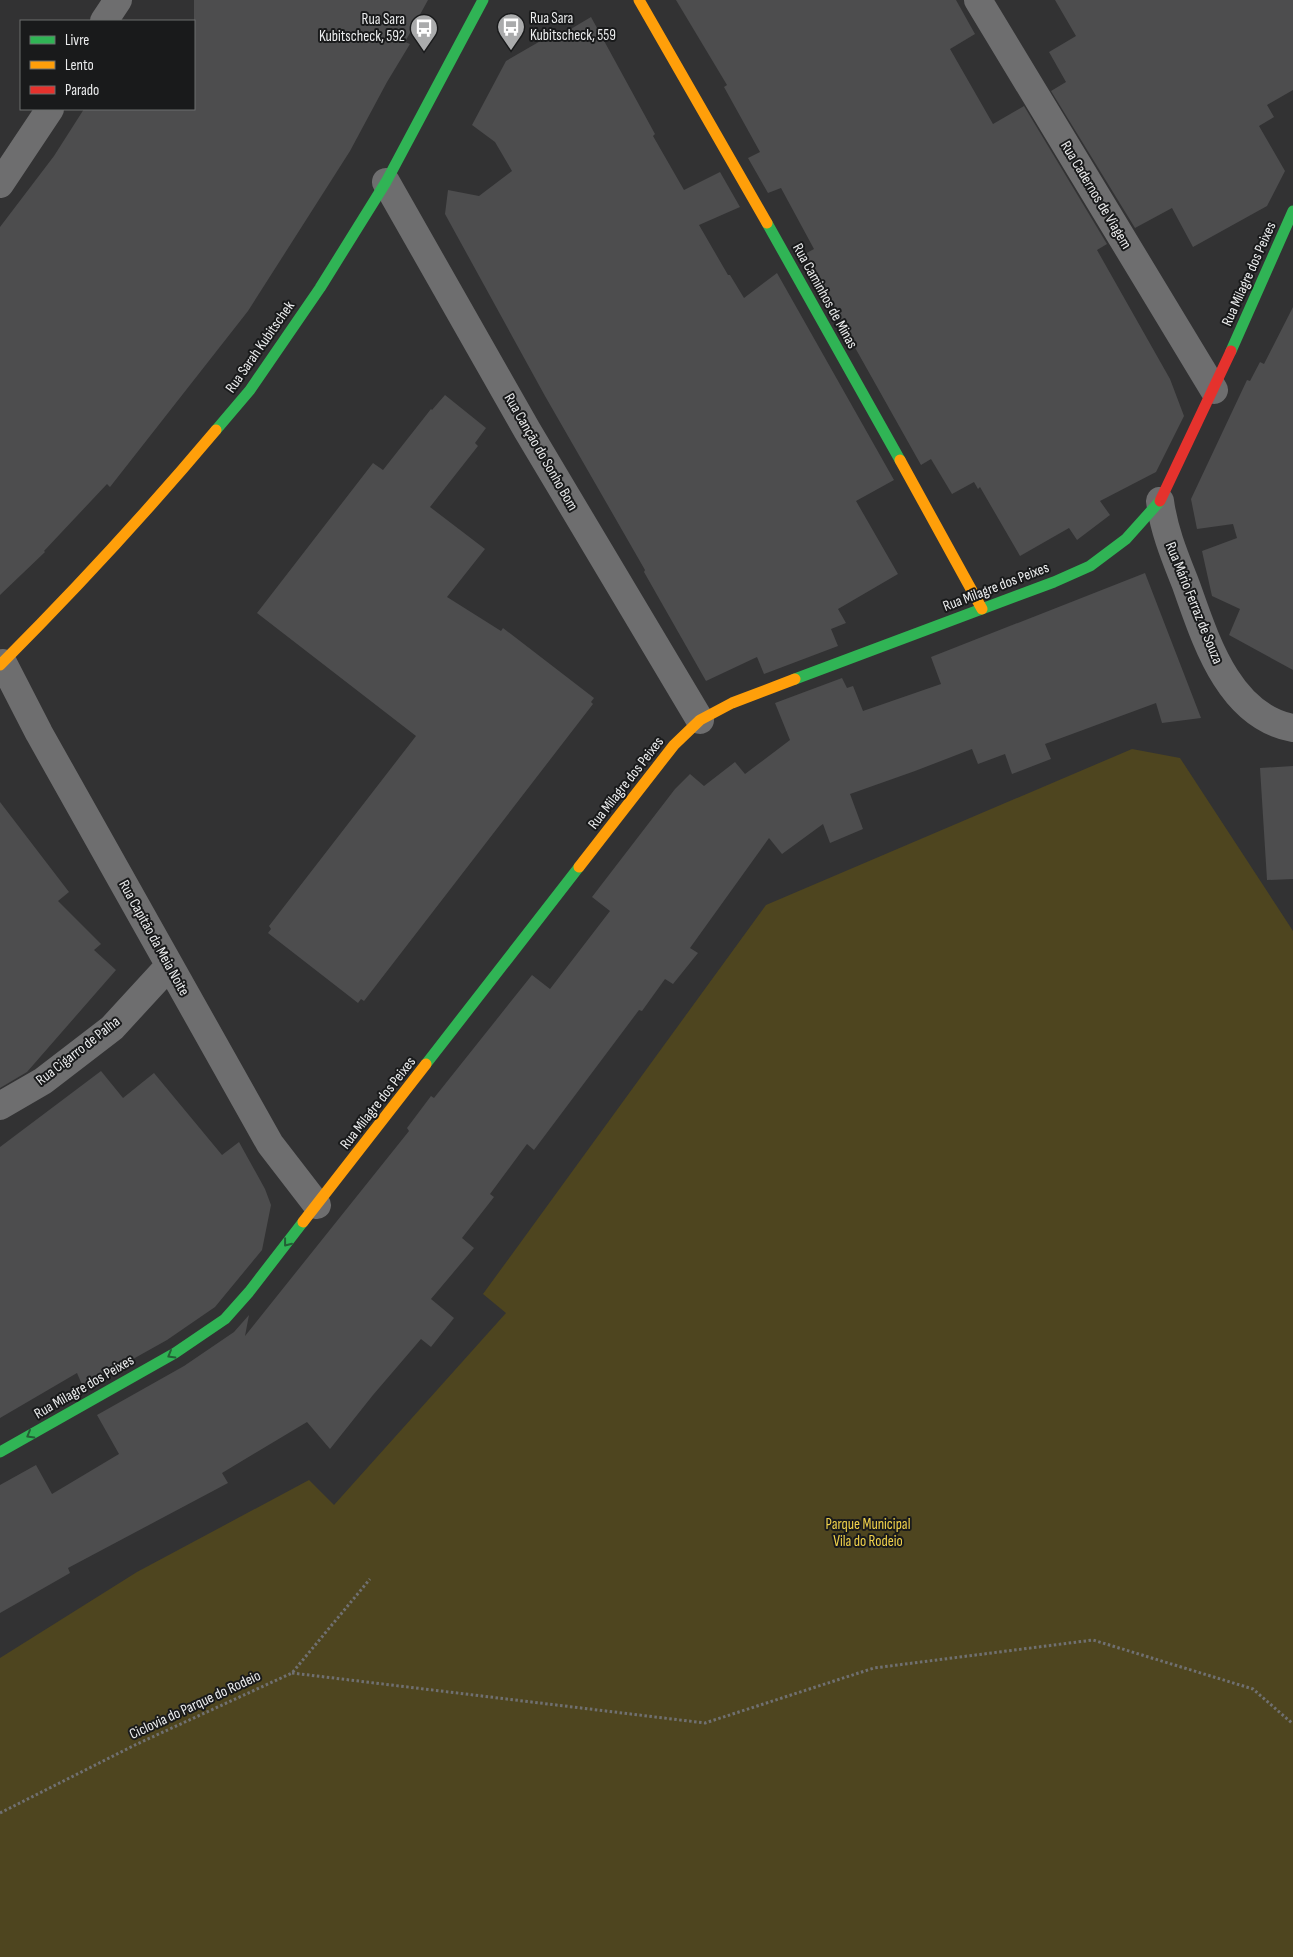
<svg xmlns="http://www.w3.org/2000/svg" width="1293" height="1957" viewBox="0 0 1293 1957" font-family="'Sofia Sans Condensed',sans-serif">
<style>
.green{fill:#4e451f}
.building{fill:#4d4d4e}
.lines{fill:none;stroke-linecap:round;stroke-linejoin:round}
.path{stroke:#707071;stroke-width:3;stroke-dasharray:2.5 2.5;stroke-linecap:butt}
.street{stroke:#6e6e6f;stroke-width:28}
.fast{stroke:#30b455;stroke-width:11}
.slow{stroke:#ff9f0a;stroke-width:11}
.jam{stroke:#e5322d;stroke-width:11}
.oneway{stroke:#235f35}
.labels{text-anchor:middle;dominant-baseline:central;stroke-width:4;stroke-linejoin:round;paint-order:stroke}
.poi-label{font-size:15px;fill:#ebeced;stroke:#191a1b;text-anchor:start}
.street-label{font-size:15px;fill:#ebeced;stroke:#191a1b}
.park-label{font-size:15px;fill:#f1d24b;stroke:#191a1b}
</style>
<rect width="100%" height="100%" fill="#323233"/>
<path class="green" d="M1132 749 1180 758 1293 931V1957H0V1658L137 1572 309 1480 334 1505 506 1313 483 1294 766 905Z"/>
<path class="building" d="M194 0H428L405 42 410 44 387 82 350 151 248 311 110 487 107 484 44 551 45 552 0 595V227L54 156 84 109H194Z
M676 0H956L975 34 950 49 993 124 1024 106 1107 244 1097 250 1170 379 1184 416 1156 472 1100 501 1110 515 1077 540 1069 528 1020 556 980 487 978 489 974 482 952 494 931 459 921 465 803 255 814 249 781 188 768 193 748 158 760 152 724 87 727 85Z
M1055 0H1293V90L1267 105 1274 117 1259 126 1285 171 1267 206 1193 247 1172 208 1135 228 1051 91 1066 82 1049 52 1076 36Z
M591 17 655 134 653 136 684 190 720 172 740 207 699 225 728 275H730L744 298 777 273 894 480 856 501 898 574 838 609 846 623 831 629 838 646 764 674 757 657 706 681 644 572 645 570 545 396 445 214 448 190 479 196 512 171 495 142 472 125 506 61 556 32 559 36Z
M1293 307V670L1229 635 1240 609 1212 596 1202 551 1237 538 1233 524 1197 529 1191 499 1247 380 1250 381 1260 362 1264 364Z
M445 395 486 428 475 443 478 446 430 507 485 549 447 597 501 631 503 628 594 698 591 702 593 704 364 1001 361 999 358 1003 268 933 271 929 269 926 416 736 257 613 373 463 383 470 431 409 432 410Z
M1145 573 1201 718 1162 723 1156 703 1045 744 1051 759 1012 774 1005 754 978 764 972 749 915 771 850 794 863 829 830 843 823 824 782 854 769 838 690 948 698 953 673 984 665 979 642 1011 639 1010 534 1150 527 1144 490 1194 494 1197 462 1238 474 1248 431 1299 454 1318 431 1347 421 1339 373 1395 330 1449 307 1422 222 1473 228 1483 68 1568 70 1573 0 1613V1485L36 1465 52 1494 119 1454 97 1415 184 1366 234 1332 249 1315 245 1336 409 1131 407 1128 431 1096 434 1098 532 975 550 989 610 911 592 897 675 789 690 774 704 786 735 762 745 774 790 740 775 703 842 678 847 688 853 686 863 711 941 684 931 657Z
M1293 766V879L1267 880 1260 768Z
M0 802 69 892 58 901 101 944 94 950 116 970 27 1072 0 1088Z
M101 1071 123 1098 154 1073 222 1155 239 1142 265 1189 271 1205 262 1250 215 1307 167 1340 83 1387 77 1373 0 1418V1147Z"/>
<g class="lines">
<path class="path" d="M292 1673 705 1723 874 1668 1093 1640 1253 1689 1293 1724
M0 1813 137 1744 292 1673 370 1579"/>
<path class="street" d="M978 0 1214 390
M104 21 118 0
M386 182 527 430 700 720
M0 184 50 109
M1160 501C1164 531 1175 557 1186 585 1205 638 1228 716 1293 728
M3 663 39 733 270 1144 317 1205
M0 1106 43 1081 112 1028 169 966"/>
<path class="fast" d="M767 223 900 460
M1231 351 1293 211
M216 430 250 390 320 288 386 182 483 0
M795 679 1054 582 1090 566 1126 539 1160 501
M426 1064 579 867
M0 1452 175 1353 225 1319 249 1292 303 1222"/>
<path class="slow" d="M639 0 767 223
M900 460 982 609
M0 665C75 590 147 512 216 430
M579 867 674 745 700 720 732 703 795 679
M303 1222 426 1064"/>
<path class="jam" d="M1160 501 1231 351"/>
</g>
<defs><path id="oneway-chevron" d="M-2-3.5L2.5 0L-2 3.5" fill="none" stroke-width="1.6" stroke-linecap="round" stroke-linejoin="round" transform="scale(1.25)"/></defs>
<g class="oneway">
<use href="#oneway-chevron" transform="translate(287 1243) rotate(128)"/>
<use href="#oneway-chevron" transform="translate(171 1355) rotate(150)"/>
<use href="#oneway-chevron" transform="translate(30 1435) rotate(150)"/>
</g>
<defs>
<g id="bus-pin" transform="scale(1.4375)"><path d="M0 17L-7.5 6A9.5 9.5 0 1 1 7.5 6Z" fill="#aaabac" stroke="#191a1b"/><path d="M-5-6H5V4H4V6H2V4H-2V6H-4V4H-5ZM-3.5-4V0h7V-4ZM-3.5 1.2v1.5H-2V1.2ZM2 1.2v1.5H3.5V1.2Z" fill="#fff"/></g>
</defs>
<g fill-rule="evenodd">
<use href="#bus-pin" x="511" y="27"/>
<use href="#bus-pin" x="424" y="28"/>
</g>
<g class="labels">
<g class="poi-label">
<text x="530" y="18">Rua Sara<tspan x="530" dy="17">Kubitscheck, 559</tspan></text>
<text x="405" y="19" text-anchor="end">Rua Sara<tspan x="405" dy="17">Kubitscheck, 592</tspan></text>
</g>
<g class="street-label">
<text transform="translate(1096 195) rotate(59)">Rua Cadernos de Viagem</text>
<text transform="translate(1249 274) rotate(-66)">Rua Milagre dos Peixes</text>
<text transform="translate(825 296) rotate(61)">Rua Caminhos de Minas</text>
<text transform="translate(260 347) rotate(-55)">Rua Sarah Kubitschek</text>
<text transform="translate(541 452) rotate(60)">Rua Canção do Sonho Bom</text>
<text transform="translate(996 587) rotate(-21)">Rua Milagre dos Peixes</text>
<text transform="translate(1194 603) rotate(68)">Rua Mário Ferraz de Souza</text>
<text transform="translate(626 783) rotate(-52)">Rua Milagre dos Peixes</text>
<text transform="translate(154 938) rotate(61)">Rua Capitão da Meia Noite</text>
<text transform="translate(78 1051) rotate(-38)">Rua Cigarro de Palha</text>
<text transform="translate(378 1103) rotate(-52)">Rua Milagre dos Peixes</text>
<text transform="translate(84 1387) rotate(-30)">Rua Milagre dos Peixes</text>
<text transform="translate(195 1705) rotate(-25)">Ciclovia do Parque do Rodeio</text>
</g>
<g class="park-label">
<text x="868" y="1524">Parque Municipal<tspan x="868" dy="17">Vila do Rodeio</tspan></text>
</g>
</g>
<rect x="20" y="20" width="175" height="90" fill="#191a1b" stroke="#6d6e6f"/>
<rect x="30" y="36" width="25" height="8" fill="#30b455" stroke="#6d6e6f"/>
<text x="65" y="45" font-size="15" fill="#ebeced">Livre</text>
<rect x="30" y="61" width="25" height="8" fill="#ff9f0a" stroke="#6d6e6f"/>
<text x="65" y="70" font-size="15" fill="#ebeced">Lento</text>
<rect x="30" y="86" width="25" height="8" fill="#e5322d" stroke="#6d6e6f"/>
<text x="65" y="95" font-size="15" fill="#ebeced">Parado</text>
</svg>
